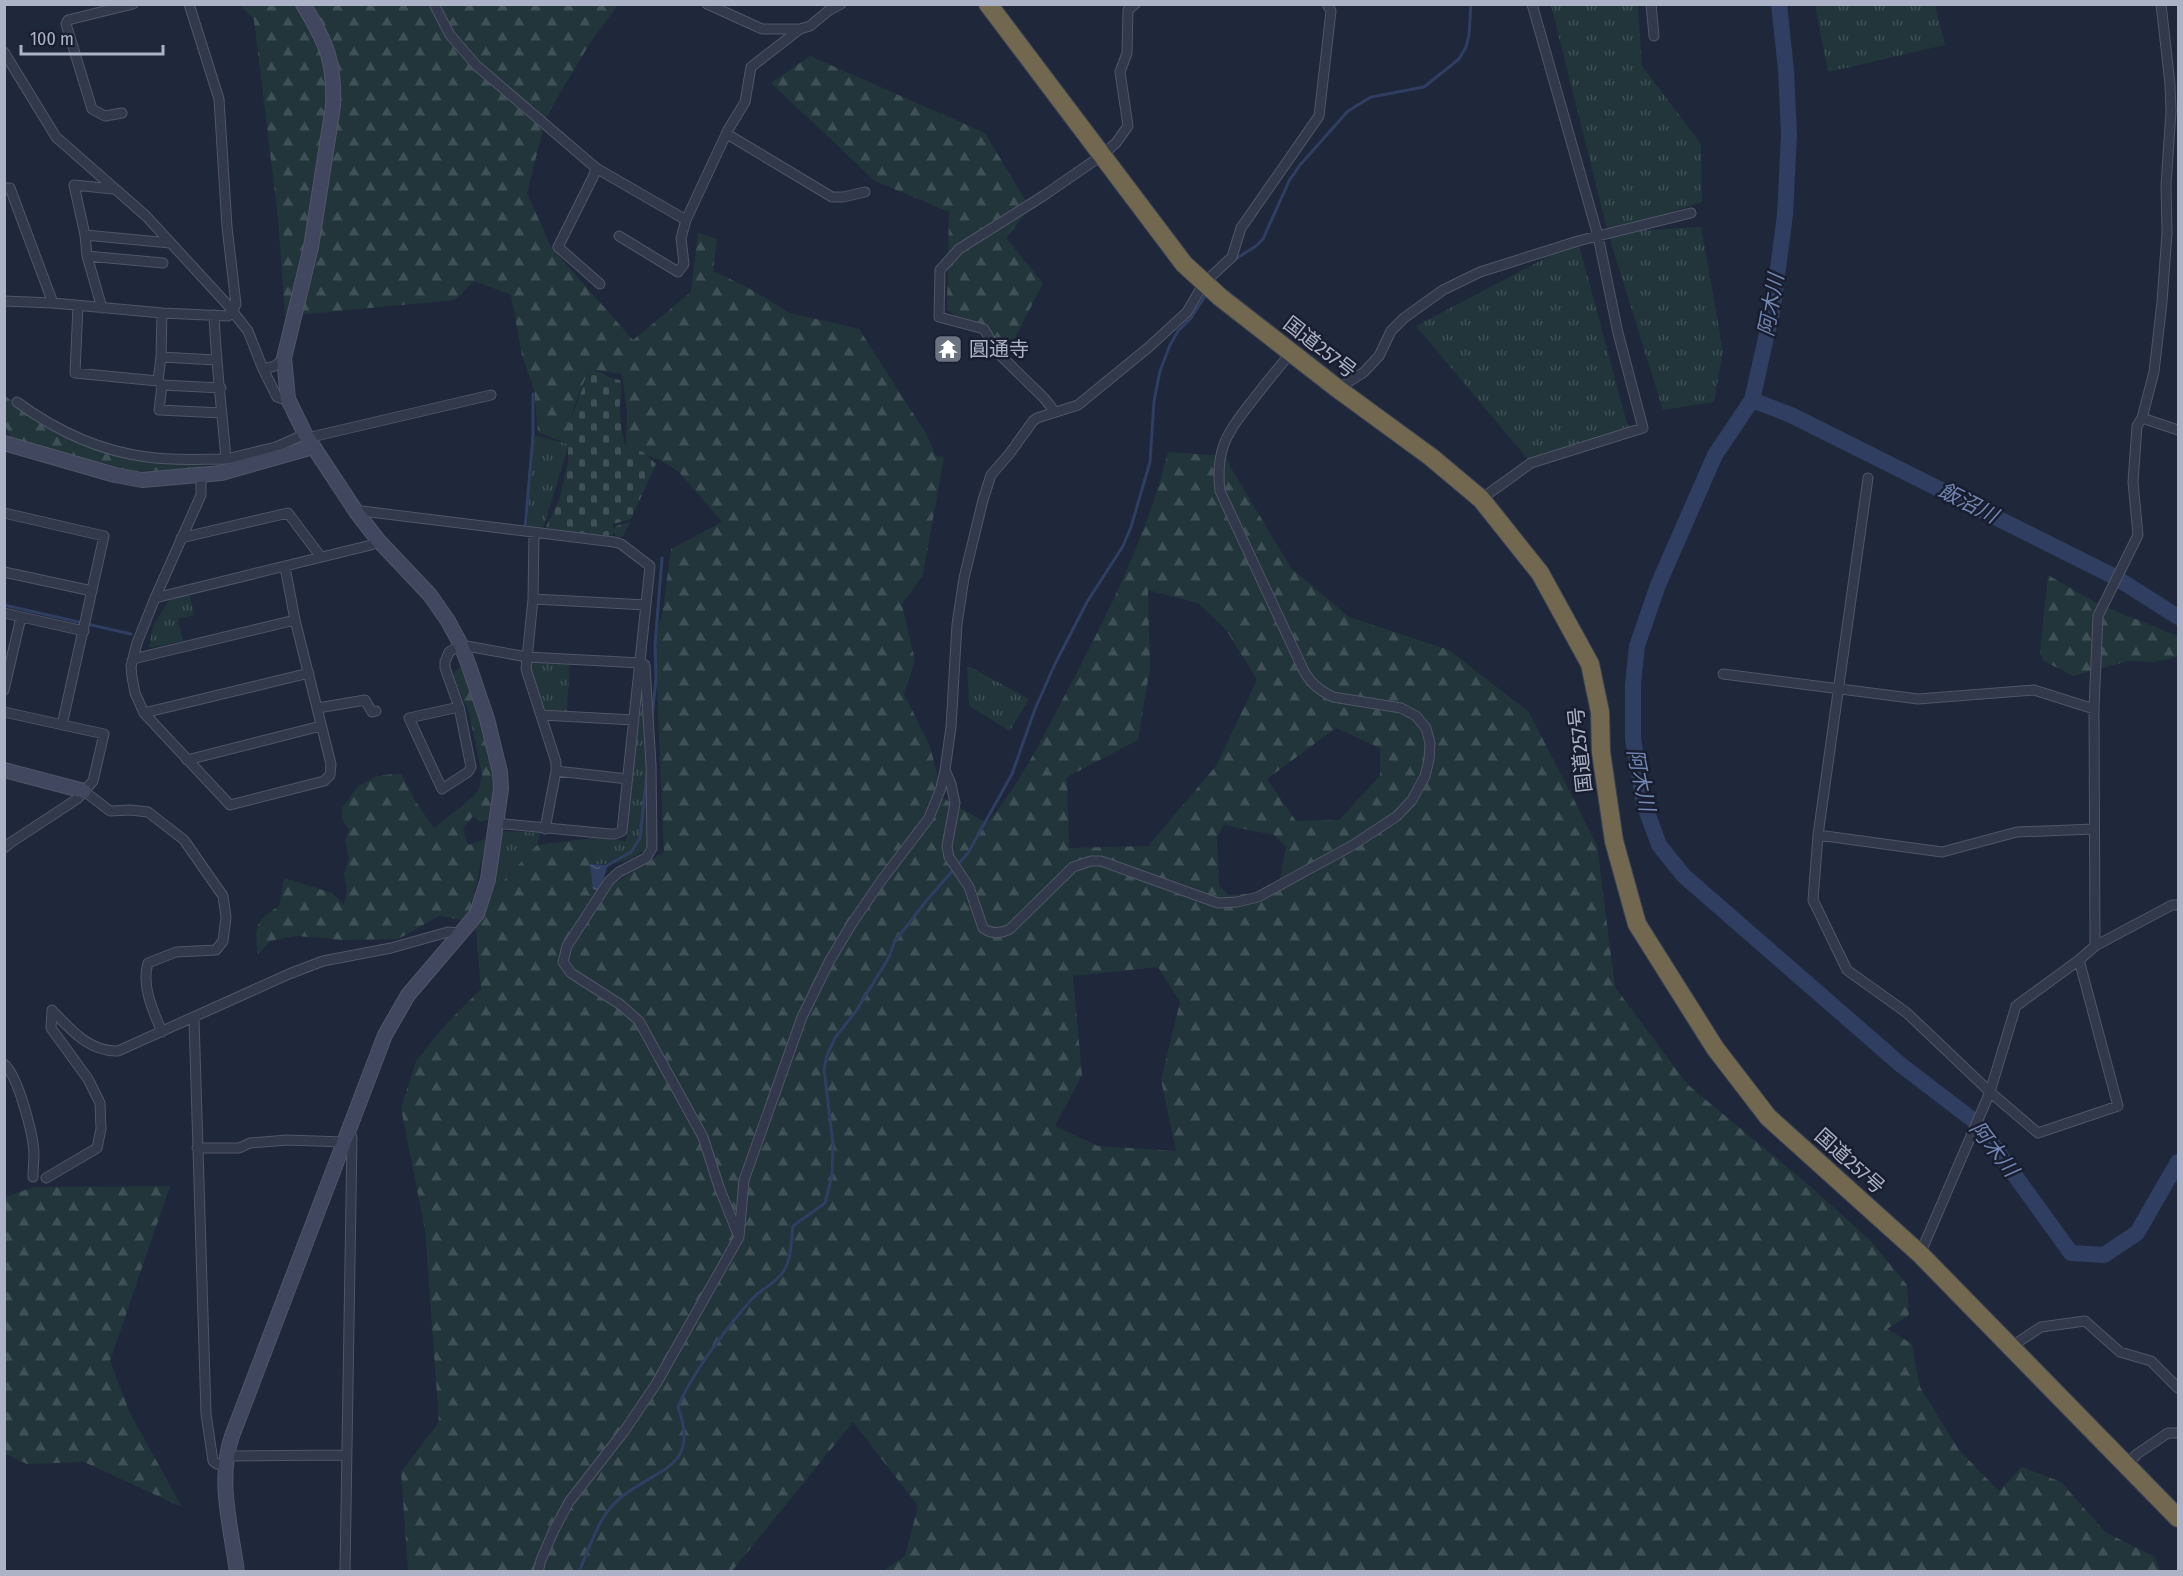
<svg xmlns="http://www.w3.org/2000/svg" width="2183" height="1576" viewBox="0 0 2183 1576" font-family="'Fira Sans Condensed','Noto Sans JP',sans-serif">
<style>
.grass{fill:url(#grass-tufts)}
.forest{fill:url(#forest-firs);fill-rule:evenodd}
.cemetery{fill:url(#cemetery-stones)}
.water{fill:url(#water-ripples)}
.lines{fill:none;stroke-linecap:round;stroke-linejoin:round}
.stream{stroke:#2f3e61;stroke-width:3}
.river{stroke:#2f3e61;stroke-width:16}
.street-casing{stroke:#505668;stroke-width:11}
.secondary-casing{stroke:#505668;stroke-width:16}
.highway-casing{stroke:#3d4355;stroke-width:20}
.street{stroke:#32394a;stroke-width:9}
.secondary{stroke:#40475e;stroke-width:14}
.highway{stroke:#71684f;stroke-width:18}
.labels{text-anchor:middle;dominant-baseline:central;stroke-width:5;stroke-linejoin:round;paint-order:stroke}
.street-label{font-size:20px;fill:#adb3c7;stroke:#181e2f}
.poi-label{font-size:20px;fill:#adb3c7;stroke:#181e2f;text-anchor:start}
.water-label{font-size:21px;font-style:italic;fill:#7286b2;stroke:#181e2f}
</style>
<defs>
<pattern id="grass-tufts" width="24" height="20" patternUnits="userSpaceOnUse" patternTransform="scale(1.5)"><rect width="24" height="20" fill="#21353b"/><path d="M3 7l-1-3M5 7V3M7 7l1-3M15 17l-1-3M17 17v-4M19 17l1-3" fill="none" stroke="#3f5056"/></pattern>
<pattern id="forest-firs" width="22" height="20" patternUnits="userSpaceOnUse" patternTransform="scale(1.5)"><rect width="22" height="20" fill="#21353b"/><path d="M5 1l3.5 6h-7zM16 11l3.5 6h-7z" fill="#3f5056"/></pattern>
<pattern id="cemetery-stones" width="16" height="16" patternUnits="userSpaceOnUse" patternTransform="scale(1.5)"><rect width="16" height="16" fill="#21353b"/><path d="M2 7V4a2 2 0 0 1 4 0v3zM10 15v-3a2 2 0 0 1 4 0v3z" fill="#3f5056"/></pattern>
<pattern id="water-ripples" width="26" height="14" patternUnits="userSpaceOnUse" patternTransform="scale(1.5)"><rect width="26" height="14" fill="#2f3e61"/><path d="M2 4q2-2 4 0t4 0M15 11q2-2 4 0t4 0" fill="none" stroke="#4a5876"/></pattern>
</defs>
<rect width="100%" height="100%" fill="#1f273a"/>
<path class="grass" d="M1551 5H1638L1642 66 1701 144 1702 202 1611 232 1701 227 1723 351 1714 402 1663 410 1608 233Z
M1815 5H1935L1945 45 1828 72Z
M1578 241 1628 427 1531 463 1416 326Z
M533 435 569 444 543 529 527 528Z
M190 595 194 615 178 619 183 641 149 648 153 626 169 600Z
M536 659 570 660 567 711H549L543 707 529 664Z
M967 665 1029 699 1010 731 969 706Z
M643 688 649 843C635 864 613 864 590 864L591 838 626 841Z
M503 831 540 833 537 845 490 894Z"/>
<path class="forest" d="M240 5H618L590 43 546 117 527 193 551 247 633 340 691 292 698 233 717 239 713 271 745 286 790 313 859 329 927 435 936 456 944 457 923 575 902 604 915 661 904 694 930 746 943 798 987 823C1019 785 1042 739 1065 695 1106 618 1147 537 1168 452L1224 456 1291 568 1349 617 1449 650 1529 712 1597 845 1615 987 1688 1085 1805 1182 1870 1240 1907 1285 1909 1315 1887 1329 1912 1344 1920 1387 1959 1450 1999 1491 2022 1467 2061 1482 2105 1532 2155 1557 2160 1571H883L905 1556 918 1506 853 1422 732 1571H408L401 1472 439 1422 425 1230 401 1108 416 1061 446 1024 481 989 475 922 439 916 398 939 343 940 297 936 270 941 258 954C254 926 255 922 279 906L284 878 332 893 344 905 347 892 344 873 349 858 345 841 349 830 342 819V808L358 786 377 776 401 773 415 801 434 828 473 797 479 788 482 774 469 713 453 674 463 664 497 768 493 819 480 822 473 816 463 829 468 845 485 839V846L474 894 489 896 537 845 591 838 590 864 597 894 664 852 655 645 657 626 662 616 671 549 722 522 679 472 660 460 626 447 627 411 622 374 590 369C578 396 568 414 569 444L538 432 534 390 522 356 511 295 474 281 455 300 285 316 278 218 254 20ZM1148 590 1198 603 1227 631 1257 680 1216 766 1148 846 1069 848 1067 777 1138 740 1150 668ZM1336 728 1380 748V776L1339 820 1296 821 1267 779ZM1224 825 1274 835 1286 847 1279 884 1268 893 1229 895 1219 886 1217 837ZM1158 967 1180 1002 1161 1080 1176 1151 1098 1146 1055 1126 1082 1075 1073 976Z
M810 56 985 133 1030 208 1006 238 1043 283 1008 352 947 310 949 212 875 181 771 83Z
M4 395 35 420 78 441 201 463V470L133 471 11 438 5 425Z
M2048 575 2098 604 2178 636V657L2154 662 2128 661 2073 676 2044 661 2040 652Z
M170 1186 110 1361 130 1413 182 1507 84 1462 27 1464 4 1453 5 1197 34 1187Z"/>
<path class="cemetery" d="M590 369C601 371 611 380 620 380 624 392 619 398 620 409 621 422 621 434 626 447L643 452 656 464 631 519 613 524 614 530 616 526 630 522 624 535 617 539 614 532 611 536 545 529 559 500 568 462V426Z"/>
<path class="water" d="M590 864 608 865 600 890H593Z"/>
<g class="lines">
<path class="stream" d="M1234 260 1256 246 1263 239 1289 181 1300 165 1348 111 1371 97 1424 87 1459 59 1466 47 1469 35 1471 4
M525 529 533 435V394
M4 605 131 634
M652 718 656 678 655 645 662 558
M608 865 631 852 640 838 647 772
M579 1572C590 1547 598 1517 619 1499 655 1468 701 1470 678 1407 692 1373 727 1327 752 1299 761 1289 776 1283 783 1272 792 1259 791 1240 793 1226L825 1203 832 1176 833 1144 824 1069 827 1055 835 1038 856 1011 888 959 895 941 927 900 968 853 1012 774 1035 709 1055 664 1087 602 1123 546 1131 527 1150 462 1154 401 1160 371 1170 345 1178 331 1191 318 1207 293"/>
<path class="river" d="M1779 4 1786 70 1789 135 1785 215 1773 307 1752 400 1715 455 1658 585 1637 646 1633 684V739L1644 804 1659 845 1684 876 1901 1065 1977 1123 2071 1253 2104 1255 2137 1233 2178 1162
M1752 400 1791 415 2115 577 2178 617"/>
<g class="street-casing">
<path id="street" d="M434 4 450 35 477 66 596 168 686 220
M707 4 762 29H800L810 26 828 11 841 4
M1651 4 1654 36
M4 52 56 137 146 216 226 303 248 331 263 369 277 397 283 399H288
M122 113 105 116 92 109 66 24 68 20 133 4
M727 134 832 197H843L865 192
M596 168 594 175 558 247 600 284
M4 188H10L53 303
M85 235 170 243
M619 236 678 272 684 264 681 238 686 220 728 130 745 102 751 67 800 29
M87 256 163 263
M4 301 53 303 162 313 228 316 232 312 236 304 227 227 219 99 189 4
M78 306 75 373 158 381
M102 308 87 256 85 235 74 185 113 189
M162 313 161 357 158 381 162 385 159 410 222 413
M214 315C216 363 222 411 226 459L276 447 305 434
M161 357 216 360
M263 369 275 366 284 358
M162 385 221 388
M1338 389 1364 372 1379 356 1391 331 1404 318 1443 290 1480 272 1578 241 1691 213
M17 402C55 430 100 451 147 457 173 461 200 459 226 459
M1055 412 1044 398 998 353 984 329 939 317 940 270 959 249 1043 196 1101 156 1116 143 1128 126 1120 72 1127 53 1128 10 1135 4
M2142 418 2178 430
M307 438 491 395
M201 476V495L155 598 137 643 131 666 132 677 135 693 144 713 230 805 324 781 330 775 331 764 295 620 285 567
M1868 478 1818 835 1813 900 1847 970 1907 1013 1990 1092 2038 1133 2118 1106 2079 960
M1481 499 1531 463 1643 428 1618 333 1598 236 1532 4
M4 513 104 536 62 725
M357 513 362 511 614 542 621 544 650 566 622 831 615 834H610L494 823
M534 533 533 599 526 669 556 762V771L545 829
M181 538 288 513 321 557
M4 572 92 591
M155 598 371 545 378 540
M533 599 646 605
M4 613 84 631
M133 659 295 620
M1723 674 1918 699 2034 690 2094 709
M4 690 21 617
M459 707 409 718 442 789 468 772 471 767 459 707 445 668V662L449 652 461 645 527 657 641 663 645 665 651 765 652 848 646 858 619 872 609 881 567 946 563 962 571 973 621 1005 639 1021 703 1137 719 1187 739 1237
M318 708 365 700 372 712 376 711
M4 712 104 734 93 781 77 799 10 843 4 848
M144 713 309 673
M541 715 634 720
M187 760 321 726
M945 770 951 784 955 803 947 846 949 857 969 887 983 928C991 934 1000 934 1010 929L1073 867 1091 861H1101L1218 903 1237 902 1258 897 1353 845 1397 816 1412 800 1425 776 1429 760 1430 743 1426 728 1416 716 1401 708 1333 697C1319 690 1310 683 1303 669L1220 491C1215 448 1228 432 1252 401 1265 384 1278 368 1291 353
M556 771 628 779
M84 791 110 811 130 810 148 812 184 840 223 896 226 917 223 941 216 950 176 952 148 963C141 985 153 1011 162 1032
M1818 835 1942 852 2017 832 2094 829
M2095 946 2094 709 2098 616 2138 535 2133 482 2137 426 2142 418 2154 372 2162 302 2167 233 2166 185 2171 111 2170 84 2161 4
M52 1010C70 1029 89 1052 118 1051L289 974 323 961 391 948 448 932 459 933
M194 1018 206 1414 213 1461 217 1464H225
M4 1064C18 1075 33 1134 34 1153 34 1161 33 1169 33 1177
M197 1148H239L250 1143 287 1140 344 1142
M46 1178 97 1148 101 1129 100 1103 88 1079 51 1028 52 1010
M1920 1254 1990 1092 2016 1006 2079 960 2095 946 2172 905H2178
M2012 1346 2041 1327 2085 1321 2120 1352 2151 1361 2178 1388
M226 1456 346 1455
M2127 1465 2137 1454 2168 1433H2178
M345 1572 352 1137 349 1131
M538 1572 541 1560 554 1530 569 1502 625 1430 656 1384 739 1237 744 1180 802 1017 830 960 851 925 881 881 929 818 941 788 945 770 951 727 957 624 964 578 983 500 991 475 1010 453 1033 421 1037 418 1078 405 1149 347 1187 312 1204 283 1232 257 1241 228 1319 116 1331 11 1327 4"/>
</g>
<g class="secondary-casing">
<path id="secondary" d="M4 443 115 475 142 480 221 473 313 447
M4 770 84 791
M237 1572C231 1527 217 1480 232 1436L385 1035 408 995 477 914 488 879 501 789 500 772 487 719 469 666 461 645 448 621 430 595 378 540 357 513 305 434 288 399 284 358 311 247 333 106C335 61 326 42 303 4"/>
</g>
<g class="highway-casing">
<path id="highway" d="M988 4 1184 264 1220 297 1338 389 1431 457 1481 499 1540 573 1590 664 1600 712 1601 752 1614 841 1637 924 1715 1048 1768 1117 1920 1254 2178 1518"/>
</g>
<use href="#street" class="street"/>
<use href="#secondary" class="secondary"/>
<use href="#highway" class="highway"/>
</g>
<defs>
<g id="temple-square" transform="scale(1.5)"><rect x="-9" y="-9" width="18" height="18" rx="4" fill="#6b7280" stroke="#181e2f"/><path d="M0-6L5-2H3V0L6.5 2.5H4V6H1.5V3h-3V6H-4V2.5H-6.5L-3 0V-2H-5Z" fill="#fff"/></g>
</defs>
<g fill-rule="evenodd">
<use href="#temple-square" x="948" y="349"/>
</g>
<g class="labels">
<g class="street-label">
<text transform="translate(1320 347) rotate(38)">国道257号</text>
<text transform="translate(1580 750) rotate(-96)">国道257号</text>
<text transform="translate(1850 1161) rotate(42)">国道257号</text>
</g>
<g class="poi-label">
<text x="969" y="349">圓通寺</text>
</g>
<g class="water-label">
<text transform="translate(1771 305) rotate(-80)">阿木川</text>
<text transform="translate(1968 503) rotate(27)">飯沼川</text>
<text transform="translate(1641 780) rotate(78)">阿木川</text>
<text transform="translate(1994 1149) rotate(52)">阿木川</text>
</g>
</g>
<rect width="2183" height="1576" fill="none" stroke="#adb3c7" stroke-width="12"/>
<path d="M21 45v9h142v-9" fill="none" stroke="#adb3c7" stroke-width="3"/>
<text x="30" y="45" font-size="18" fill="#adb3c7" stroke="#181e2f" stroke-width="4.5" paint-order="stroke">100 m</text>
</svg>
